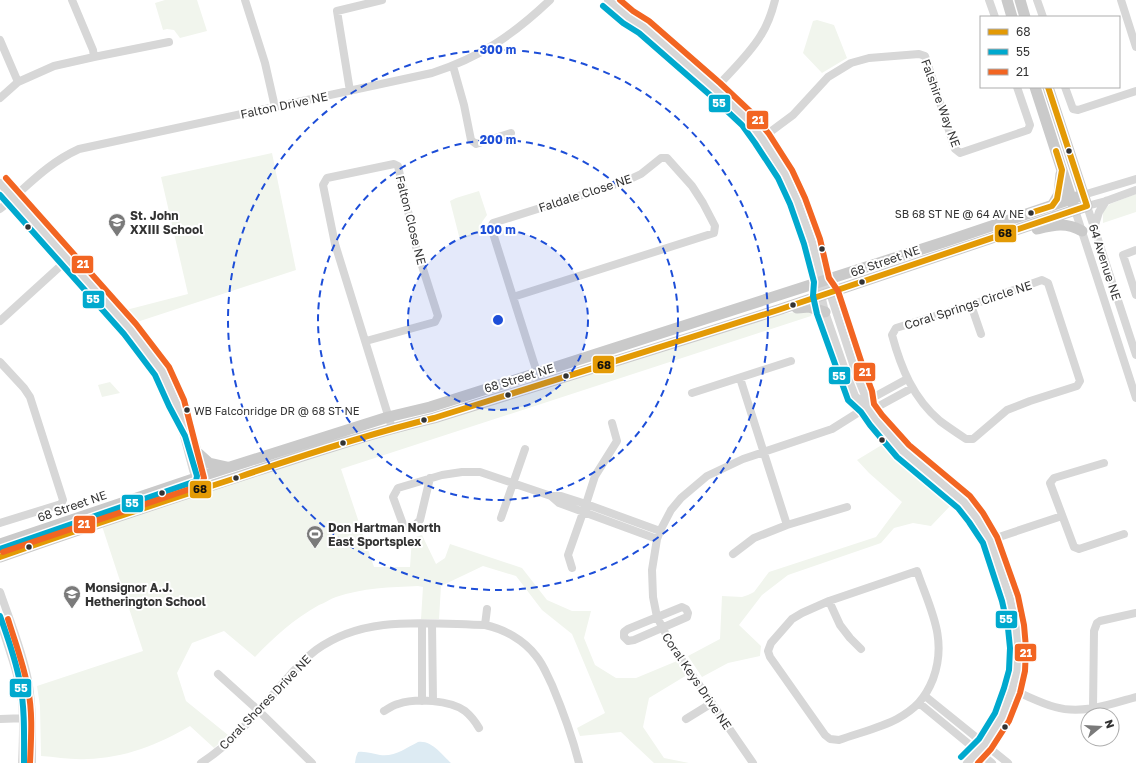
<svg xmlns="http://www.w3.org/2000/svg" width="1136" height="763" viewBox="0 0 1136 763" font-family="'Golos Text',sans-serif">
<style>
.green{fill:#f1f5ed}
.water{fill:#ddebf3}
.lines{fill:none;stroke-linecap:round;stroke-linejoin:round}
.minor{stroke:#d7d7d7;stroke-width:8}
.major{stroke:#cacaca;stroke-width:11}
.bus-1-casing{stroke:#fff;stroke-width:9}
.bus-2-casing{stroke:#fff;stroke-width:9}
.bus-3-casing{stroke:#fff;stroke-width:9}
.bus-1{stroke:#e39a05;stroke-width:6}
.bus-2{stroke:#00a9ce;stroke-width:6}
.bus-3{stroke:#f26522;stroke-width:6}
.ring{fill:none;stroke:#1d4ed8;stroke-width:2;stroke-dasharray:7 5}
.bus-dot{fill:#333;stroke:#fff;stroke-width:1.5}
.labels{text-anchor:middle;dominant-baseline:central;stroke-width:4;stroke-linejoin:round;paint-order:stroke}
.bus-label{font-size:11px;fill:#333;stroke:#fff;text-anchor:end}
.street-label{font-size:12px;fill:#333;stroke:#fff}
.poi-label{font-size:12px;font-weight:bold;fill:#333;stroke:#fff;text-anchor:start}
.centre{fill:#1d4ed8;stroke:#fff;stroke-width:2}
.ring-label{font-size:12px;text-anchor:middle;font-weight:bold;fill:#1d4ed8;stroke:#fff;stroke-width:4;stroke-linejoin:round;paint-order:stroke}
.line-badge{stroke:#fff;stroke-width:1.5}
.badge-label{font-size:11px;text-anchor:middle;font-weight:bold;fill:#fff}
.pale-badge-label{font-size:11px;text-anchor:middle;font-weight:bold;fill:#111}
</style>
<rect width="100%" height="100%" fill="#fff"/>
<path class="green" d="M165 0H197L207 31 180 38 174 30 167 29 163 30 155 3Z
M817 20 834 25 847 58 822 73 803 53 813 21Z
M272 153 296 270 137 322 126 310 188 294 161 177Z
M479 191 487 215 482 222V232L460 240 450 201 456 198Z
M1136 194V212L1103 223V211L1110 204Z
M802 311H813L811 316 341 469 374 567H410L412 538 422 535 436 564 445 558 450 544 522 568 547 600 572 611H591L584 638 595 665 616 678H636L677 661 687 675 649 698 643 727 664 758 689 763H654L621 732 580 736 577 728 605 713 572 634 542 610 516 576 483 566 441 586 439 619H421L423 587 418 586C391 587 362 588 336 597 330 599 325 603 319 605 294 619 274 637 255 657L224 631 192 643 177 673 186 701 228 735 214 748 190 726C158 745 124 758 87 759 72 760 56 757 41 756L40 706 37 686 143 651 102 526 332 451 782 314Z
M110 382 120 393 102 397 98 385Z
M885 443C901 465 930 488 953 503L931 526 913 523 894 528 881 543 788 575 762 595 739 625 761 646 760 656 728 663 702 677 688 656 720 639 722 596 742 597 748 595 754 592 769 572 876 537 902 502 869 473 857 460Z"/>
<path class="water" d="M418 742C432 740 442 755 451 763H355L356 757 358 752C366 751 373 754 380 755 395 757 406 748 418 742Z"/>
<g class="lines">
<path class="minor" d="M245 0 265 63 275 107
M608 0 628 17 644 27 715 89 748 120 762 138 785 174 797 201 812 242 822 281 830 293 855 370 864 393 867 407
M989 0 995 17
M1037 0 1043 17
M1121 0 1136 47
M0 40 18 82
M94 57 169 42
M453 66 464 105 471 140 476 144 511 133
M1065 87 1073 109 1078 110 1136 91
M715 89C730 72 749 55 761 35 768 24 772 12 775 0
M350 91 337 11 382 0
M0 98 18 82 54 66 94 57 93 50 72 0
M762 138 793 115 828 77 851 63 869 58 919 54 925 56 955 149 960 153 1028 130 1030 125 1017 87
M661 158H667L692 186 703 203 715 226 714 233 513 297 491 227 493 223 626 181 641 174Z
M0 183 71 264 130 329 162 371 176 403 192 433 205 475 204 487
M1136 190 1106 201 1087 206 1136 355
M1083 195 1136 179
M0 209C27 187 46 164 79 149L432 73C481 57 513 35 550 0
M1075 210 1136 398
M1094 228 1099 212 1106 201
M1136 250 1123 255 1136 295
M1042 280 1048 283 1080 381 1077 386 1030 401 1007 410 973 439H966C957 433 948 427 940 421 913 398 901 368 892 335L896 328 971 305Z
M822 281 821 295 825 312 845 370 855 396 867 407 876 420 903 451 964 502 976 517 990 540 1010 599 1016 627 1018 648 1017 671 1012 690 1002 717 985 744 967 763
M513 297 541 385
M971 305 981 334
M0 321 67 260
M366 341 435 322 438 316 416 247 398 166 394 164 327 178 323 185 335 244 392 428
M0 362 24 388 30 397 63 500 61 504 0 523
M740 378 787 525
M692 393 791 361
M867 407 879 406 912 388
M178 413 193 470 196 478 199 482
M1104 463 1054 478 1050 483 1074 547 1079 549 1124 534
M430 478 420 520 414 526 404 527 393 497 398 488 442 475 462 472H480L551 496 559 503 657 539
M551 496H561L586 504 660 531
M501 518 525 449
M990 540 1062 516
M733 554 754 538 787 525 847 507
M572 568 568 555 586 504 595 476 617 441 612 423
M917 571C930 609 948 639 933 679 925 699 915 709 897 719 880 728 858 733 839 740L830 739 825 735 770 657 768 651 771 643 792 619 802 613 829 601Z
M0 592C10 621 22 650 28 680 33 707 32 735 32 763
M829 601 840 625 850 638 861 649
M682 607 686 609 688 613 687 617 634 640 628 641 624 637V632L628 629Z
M0 621C8 647 19 674 22 701 24 722 23 742 22 763
M422 624V701
M432 624 433 701
M485 625 487 609
M218 674 259 711 312 763
M1012 690C1026 695 1040 703 1055 707 1082 715 1111 704 1136 697
M925 696 1008 763
M919 703 992 763
M1093 708 1094 631 1097 623 1100 621 1136 613
M384 711C389 708 393 705 398 704 416 698 450 700 465 711 471 716 475 721 479 728
M0 719 27 718
M686 719 712 703
M201 763C234 742 259 710 284 682 294 670 304 659 316 650 365 614 428 624 485 625 504 629 524 640 536 656 543 664 547 675 552 685 563 711 572 736 579 763
M753 763 671 644 657 617 653 597 652 570 657 539 660 531 671 510 681 498 707 476 743 459 832 429 867 407 874 397 907 379"/>
<path class="major" d="M1007 0 1012 17
M1020 0 1025 17
M1035 87 1073 204
M1052 206 1059 194 1061 174
M1037 229C1054 225 1066 222 1082 231
M797 308 809 307 825 312
M199 454 209 463 227 467
M0 544 205 475 388 417 430 407 537 373 947 241 1083 195
M0 557C86 527 173 498 259 470 317 451 375 432 434 418L778 310 1087 206 1048 87"/>
<g class="bus-1-casing">
<path id="bus-1" d="M1030 213 1052 206 1057 199 1062 170 1056 151
M0 557C79 529 159 503 239 477 304 455 368 434 434 418L778 310 1087 206 1048 87"/>
</g>
<g class="bus-2-casing">
<path id="bus-2" d="M603 6 623 23 639 33 710 95 742 125 755 143 778 178 790 204 804 244 814 282 813 296 817 314 848 400 861 412 870 425 897 457 958 508 969 522 983 543 1002 601 1008 628 1010 648 1009 670 1004 688 995 713 979 739 961 757
M0 195 124 334 155 375 169 406 185 436 197 476 196 481 0 549
M0 616C8 638 16 660 20 683 25 710 24 736 24 763"/>
</g>
<g class="bus-3-casing">
<path id="bus-3" d="M620 0 633 11 649 21 720 83 754 115 769 134 792 170 805 198 820 239 829 278 838 291 863 367 872 391 874 404 882 415 909 445 970 496 983 513 997 537 1018 596 1024 625 1026 648 1025 671 1020 693 1009 721 991 749 978 763
M3 552 199 486 202 483 204 478 184 400 169 367 136 324 6 178
M8 619C15 642 24 665 28 689 33 714 31 739 30 763"/>
</g>
<use href="#bus-1" class="bus-1"/>
<use href="#bus-2" class="bus-2"/>
<use href="#bus-3" class="bus-3"/>
</g>
<circle cx="498" cy="320" r="90" fill="#1d4ed8" fill-opacity=".12"/>
<g class="ring">
<circle cx="498" cy="320" r="90"/>
<circle cx="498" cy="320" r="180"/>
<circle cx="498" cy="320" r="270"/>
</g>
<defs>
<g id="school-pin" transform="scale(0.9)"><path d="M0 17L-7.5 6A9.5 9.5 0 1 1 7.5 6Z" fill="#7a7a7a" stroke="#fff"/><path d="M0-5L7-2L0 1L-7-2ZM-4 1L0 2.5L4 1V4Q0 6-4 4Z" fill="#fff"/></g>
<g id="stadium-pin" transform="scale(0.9)"><path d="M0 17L-7.5 6A9.5 9.5 0 1 1 7.5 6Z" fill="#7a7a7a" stroke="#fff"/><path d="M0-5a6.5 5 0 1 0 0 10a6.5 5 0 1 0 0-10ZM-3.5-1.8h7v3.6h-7Z" fill="#fff"/></g>
</defs>
<g fill-rule="evenodd">
<use href="#school-pin" x="117" y="222"/>
<use href="#stadium-pin" x="315" y="534"/>
<use href="#school-pin" x="72" y="594"/>
</g>
<g class="bus-dot">
<circle cx="1069" cy="151" r="3.5"/>
<circle cx="1031" cy="213" r="3.5"/>
<circle cx="28" cy="227" r="3.5"/>
<circle cx="822" cy="249" r="3.5"/>
<circle cx="862" cy="282" r="3.5"/>
<circle cx="793" cy="305" r="3.5"/>
<circle cx="566" cy="376" r="3.5"/>
<circle cx="508" cy="395" r="3.5"/>
<circle cx="187" cy="410" r="3.5"/>
<circle cx="424" cy="420" r="3.5"/>
<circle cx="882" cy="440" r="3.5"/>
<circle cx="343" cy="443" r="3.5"/>
<circle cx="236" cy="478" r="3.5"/>
<circle cx="162" cy="493" r="3.5"/>
<circle cx="29" cy="547" r="3.5"/>
<circle cx="1005" cy="727" r="3.5"/>
</g>
<g class="labels">
<g class="bus-label">
<text x="1024" y="213">SB 68 ST NE @ 64 AV NE</text>
<text x="194" y="410" text-anchor="start">WB Falconridge DR @ 68 ST NE</text>
</g>
<g class="street-label">
<text transform="translate(941 103) rotate(70)">Falshire Way NE</text>
<text transform="translate(284 105) rotate(-12)">Falton Drive NE</text>
<text transform="translate(585 193) rotate(-18)">Faldale Close NE</text>
<text transform="translate(411 220) rotate(76)">Falton Close NE</text>
<text transform="translate(885 261) rotate(-19)">68 Street NE</text>
<text transform="translate(1105 262) rotate(72)">64 Avenue NE</text>
<text transform="translate(968 305) rotate(-18)">Coral Springs Circle NE</text>
<text transform="translate(519 378) rotate(-17)">68 Street NE</text>
<text transform="translate(72 506) rotate(-19)">68 Street NE</text>
<text transform="translate(697 681) rotate(56)">Coral Keys Drive NE</text>
<text transform="translate(265 702) rotate(-46)">Coral Shores Drive NE</text>
</g>
<g class="poi-label">
<text x="130" y="215">St. John<tspan x="130" dy="14">XXIII School</tspan></text>
<text x="328" y="527">Don Hartman North<tspan x="328" dy="14">East Sportsplex</tspan></text>
<text x="85" y="587">Monsignor A.J.<tspan x="85" dy="14">Hetherington School</tspan></text>
</g>
</g>
<circle cx="498" cy="320" r="6" class="centre"/>
<g class="ring-label">
<text x="498" y="54">300 m</text>
<text x="498" y="144">200 m</text>
<text x="498" y="234">100 m</text>
</g>
<g class="line-badge">
<rect x="708" y="94" width="23" height="19" rx="4" fill="#00a9ce"/>
<rect x="746" y="110" width="23" height="20" rx="4" fill="#f26522"/>
<rect x="994" y="224" width="23" height="19" rx="4" fill="#e39a05"/>
<rect x="71" y="255" width="23" height="19" rx="4" fill="#f26522"/>
<rect x="82" y="290" width="23" height="19" rx="4" fill="#00a9ce"/>
<rect x="592" y="355" width="23" height="19" rx="4" fill="#e39a05"/>
<rect x="853" y="362" width="23" height="20" rx="4" fill="#f26522"/>
<rect x="828" y="366" width="23" height="19" rx="4" fill="#00a9ce"/>
<rect x="189" y="480" width="23" height="19" rx="4" fill="#e39a05"/>
<rect x="121" y="494" width="23" height="19" rx="4" fill="#00a9ce"/>
<rect x="73" y="515" width="23" height="19" rx="4" fill="#f26522"/>
<rect x="995" y="610" width="23" height="19" rx="4" fill="#00a9ce"/>
<rect x="1014" y="643" width="23" height="19" rx="4" fill="#f26522"/>
<rect x="9" y="678" width="23" height="20" rx="4" fill="#00a9ce"/>
</g>
<g class="badge-label">
<text x="719" y="107">55</text>
<text x="758" y="124">21</text>
<text x="83" y="268">21</text>
<text x="93" y="303">55</text>
<text x="865" y="376">21</text>
<text x="839" y="380">55</text>
<text x="132" y="507">55</text>
<text x="84" y="528">21</text>
<text x="1006" y="623">55</text>
<text x="1026" y="657">21</text>
<text x="21" y="692">55</text>
</g>
<g class="pale-badge-label">
<text x="1005" y="237">68</text>
<text x="604" y="369">68</text>
<text x="200" y="493">68</text>
</g>
<rect x="980" y="16" width="140" height="72" fill="#ffffff" stroke="#adadad"/>
<rect x="988" y="29" width="20" height="6" fill="#e39a05" stroke="#adadad"/>
<text x="1016" y="36" font-size="12" fill="#333333">68</text>
<rect x="988" y="49" width="20" height="6" fill="#00a9ce" stroke="#adadad"/>
<text x="1016" y="56" font-size="12" fill="#333333">55</text>
<rect x="988" y="69" width="20" height="6" fill="#f26522" stroke="#adadad"/>
<text x="1016" y="76" font-size="12" fill="#333333">21</text>
<g transform="translate(1100 727) rotate(72)"><circle r="19" fill="#ffffff" stroke="#adadad"/>
<path d="M0-3L7 15L0 10L-7 15Z" fill="#7a7a7a"/>
<text y="-6" font-size="11" font-weight="bold" text-anchor="middle" fill="#333333">N</text>
</g>
</svg>
